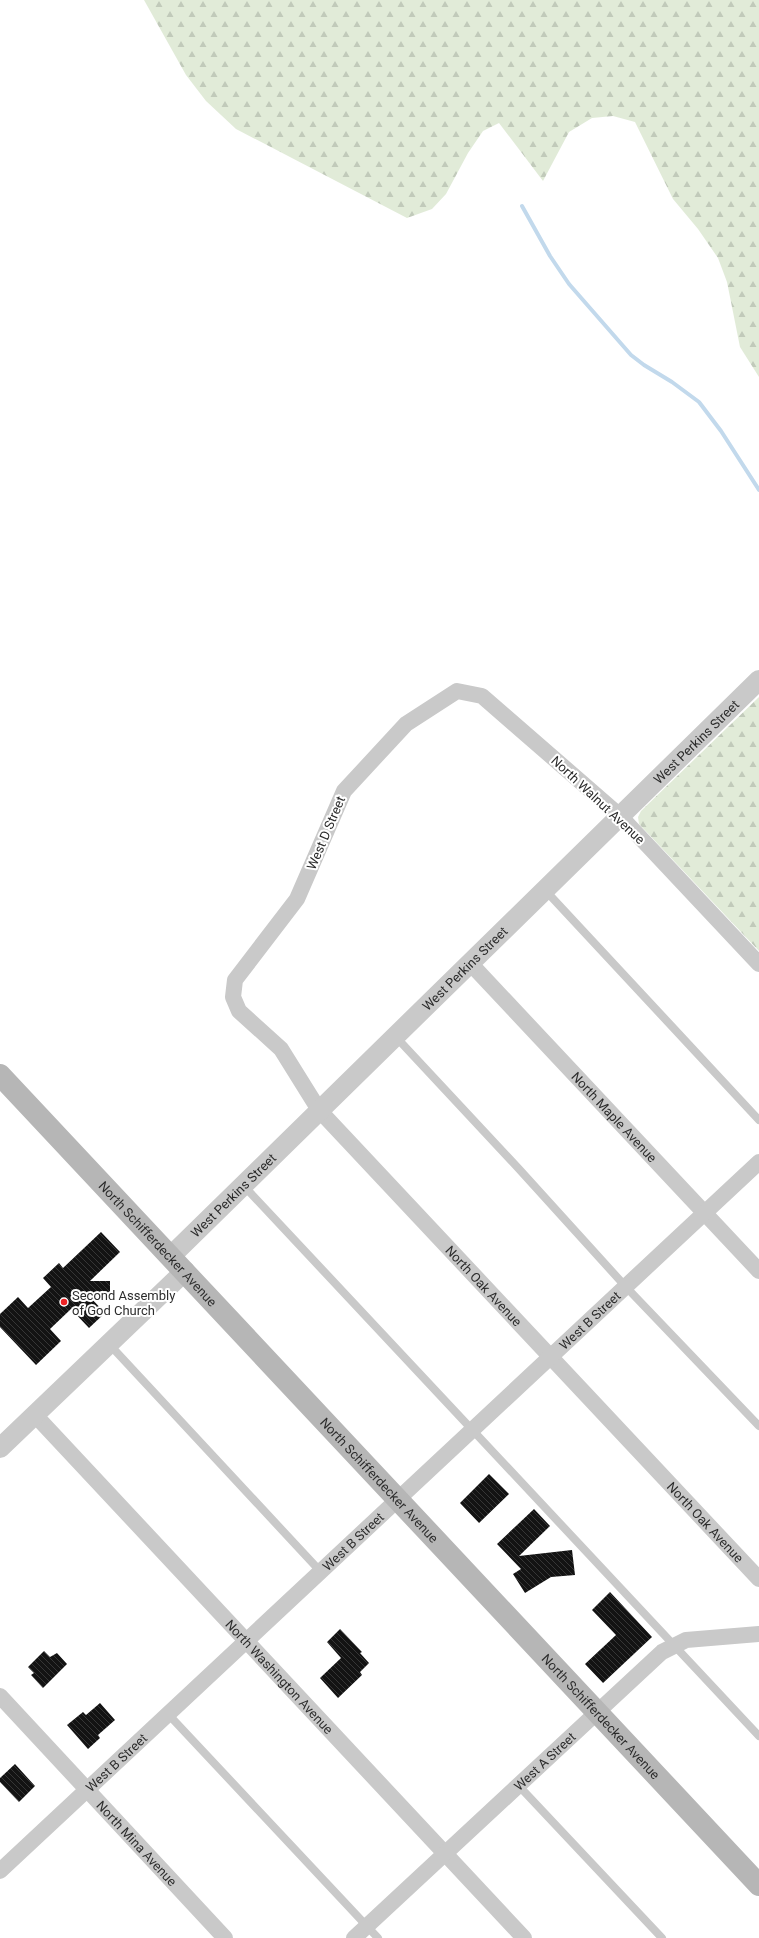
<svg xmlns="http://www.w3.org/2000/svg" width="759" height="1938" viewBox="0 0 759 1938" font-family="Roboto,sans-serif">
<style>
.forest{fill:url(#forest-firs)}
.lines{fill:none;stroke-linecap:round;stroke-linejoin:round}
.stream{stroke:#c2d9ec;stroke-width:4}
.building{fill:url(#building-back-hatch)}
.service{stroke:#c9c9c9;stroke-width:8}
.minor{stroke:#c9c9c9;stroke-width:16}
.tertiary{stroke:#c9c9c9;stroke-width:20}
.secondary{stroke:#b6b6b6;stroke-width:22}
.poi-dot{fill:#ee2325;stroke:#fff;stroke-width:1.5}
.labels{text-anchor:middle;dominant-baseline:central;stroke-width:4;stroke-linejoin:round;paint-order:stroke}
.street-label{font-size:13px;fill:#2c2c2c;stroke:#fff}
.poi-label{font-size:13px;fill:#2c2c2c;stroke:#fff;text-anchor:start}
</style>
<defs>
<pattern id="forest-firs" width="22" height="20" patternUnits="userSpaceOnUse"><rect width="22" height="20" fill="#e1ebd8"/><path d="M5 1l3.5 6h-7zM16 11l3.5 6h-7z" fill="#c1caba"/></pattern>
<pattern id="building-back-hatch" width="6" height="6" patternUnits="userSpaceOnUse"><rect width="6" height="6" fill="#131313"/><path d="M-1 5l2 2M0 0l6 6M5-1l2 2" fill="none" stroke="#363636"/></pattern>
</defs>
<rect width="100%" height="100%" fill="#fff"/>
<path class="forest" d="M144 0H759V377L740 347 727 282 718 258 698 229 673 199 635 122 613 116 592 118 569 132 543 181 499 123 483 131 468 153 446 194 432 209 407 218 236 129 206 101 186 75Z
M759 697V951L639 824 638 817 641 811Z"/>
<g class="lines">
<path class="stream" d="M522 206 550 256 569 284 631 355 644 365 672 382 699 402 721 431 759 490"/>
</g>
<path class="building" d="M101 1232 120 1252 90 1281H110V1297H90L105 1313 89 1328 71 1309 50 1329 61 1341 36 1365 0 1327V1314L18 1297 28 1308 51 1287 43 1278 59 1263 63 1268Z
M489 1474 509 1494 479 1523 460 1503Z
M534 1509 550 1526 519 1556 572 1550 575 1575 551 1577 525 1593 513 1574 521 1569 497 1544Z
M610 1592 652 1637 603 1683 585 1664 616 1635 592 1610Z
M340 1629 362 1652 360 1653 369 1663 360 1672 362 1675 338 1698 320 1678 341 1658 327 1642Z
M44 1651 50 1657 57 1653 67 1664 43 1688 31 1675 34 1673 28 1667Z
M100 1703 115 1720 98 1735 100 1738 88 1749 67 1725 83 1712 86 1715Z
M15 1764 35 1786 19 1802 0 1782V1778Z"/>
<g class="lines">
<path class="service" d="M545 890 759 1120
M395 1036 519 1169 626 1287 759 1426
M243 1185 759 1736
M109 1344 321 1572
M168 1714 378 1938
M518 1785 662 1938"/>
<g class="minor">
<path id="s1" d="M470 963 759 1271"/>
<path id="s2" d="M759 964 620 816 482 696 457 691 406 724 344 791 297 899 235 980 233 997 239 1011 281 1049 319 1110 759 1579"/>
<path id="s3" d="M35 1415 524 1938"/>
<path id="s4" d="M0 1696 225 1938"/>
<path id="s5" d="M0 1871 759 1162"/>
<path id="s6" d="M354 1938 662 1652 686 1640 759 1634"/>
</g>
<g class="tertiary">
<path id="s7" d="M171 1256 759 680"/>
<path d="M0 1448 185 1271"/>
</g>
<path class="secondary" id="s8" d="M0 1075 759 1885"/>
</g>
<circle class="poi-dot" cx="64" cy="1302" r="4"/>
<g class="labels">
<g class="street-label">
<text stroke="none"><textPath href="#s7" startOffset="735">West Perkins Street</textPath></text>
<text transform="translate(598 800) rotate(43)">North Walnut Avenue</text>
<text transform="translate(326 833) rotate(-67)">West D Street</text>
<text stroke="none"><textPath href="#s7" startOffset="411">West Perkins Street</textPath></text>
<text stroke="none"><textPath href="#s1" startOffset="211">North Maple Avenue</textPath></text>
<text stroke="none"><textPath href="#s7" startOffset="87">West Perkins Street</textPath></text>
<text stroke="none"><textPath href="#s8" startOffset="231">North Schifferdecker Avenue</textPath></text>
<text stroke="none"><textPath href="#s2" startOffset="1185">North Oak Avenue</textPath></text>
<text stroke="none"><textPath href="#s5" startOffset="807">West B Street</textPath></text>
<text stroke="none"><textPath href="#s8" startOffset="555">North Schifferdecker Avenue</textPath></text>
<text stroke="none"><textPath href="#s2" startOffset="1509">North Oak Avenue</textPath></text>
<text stroke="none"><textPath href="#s5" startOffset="483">West B Street</textPath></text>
<text stroke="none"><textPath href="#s3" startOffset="358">North Washington Avenue</textPath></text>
<text stroke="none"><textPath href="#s8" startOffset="879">North Schifferdecker Avenue</textPath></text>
<text stroke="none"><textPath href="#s6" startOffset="260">West A Street</textPath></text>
<text stroke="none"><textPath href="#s5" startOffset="159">West B Street</textPath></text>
<text stroke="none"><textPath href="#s4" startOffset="201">North Mina Avenue</textPath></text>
</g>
<g class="poi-label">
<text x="72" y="1295">Second Assembly<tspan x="72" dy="15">of God Church</tspan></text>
</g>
</g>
</svg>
